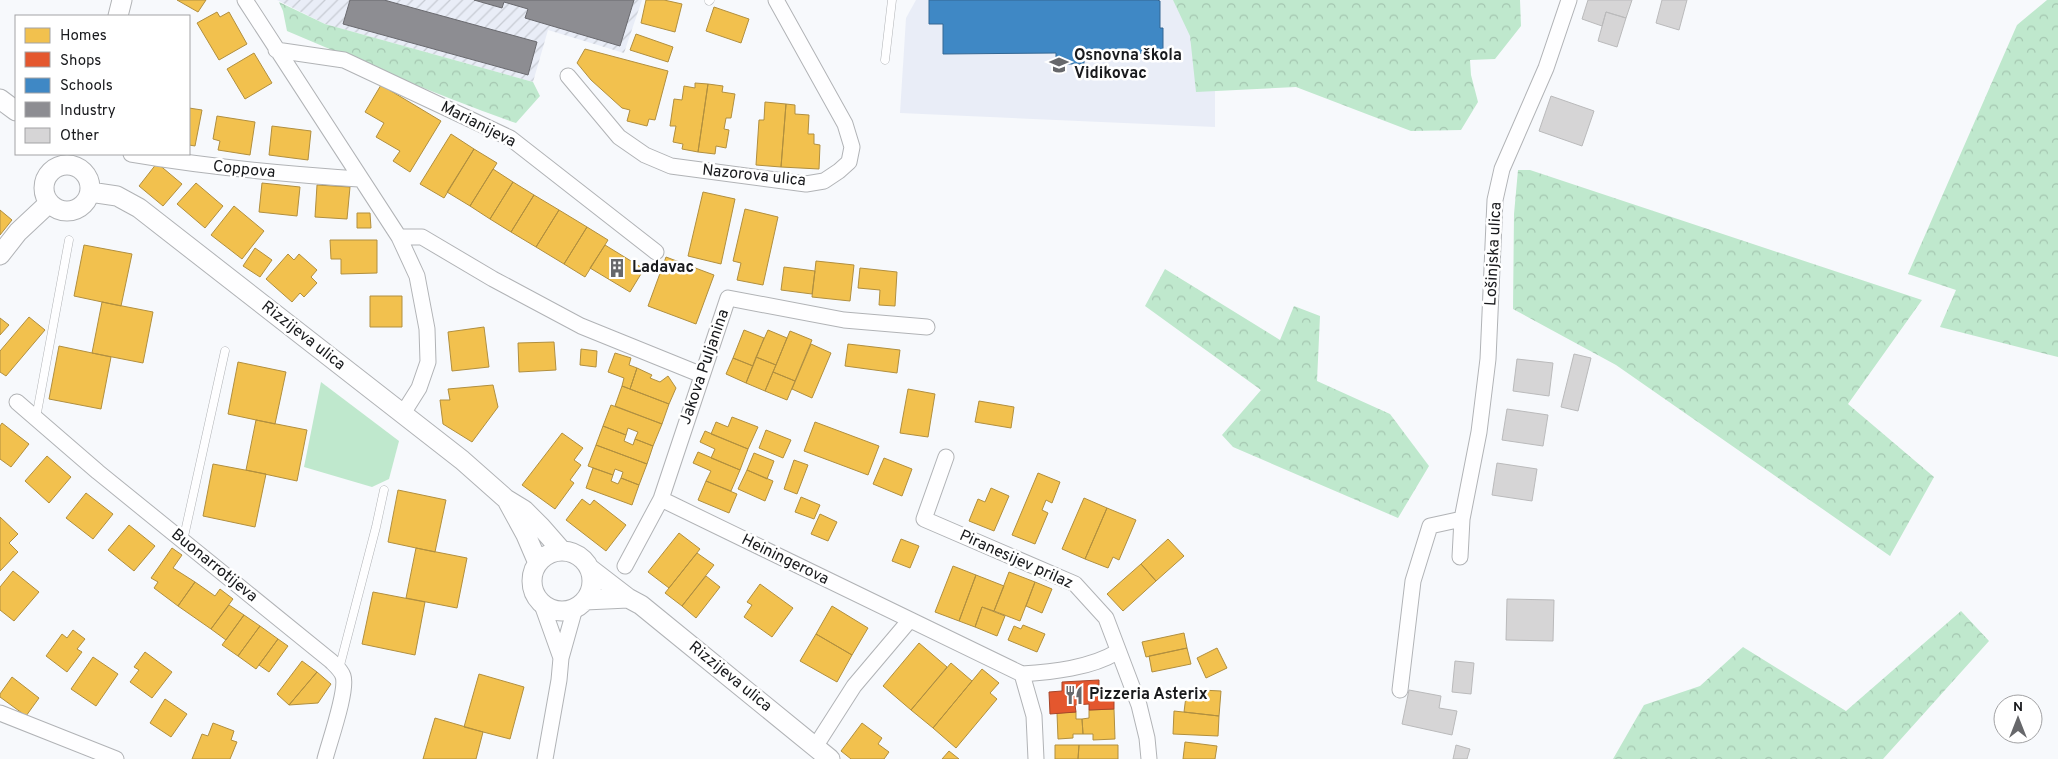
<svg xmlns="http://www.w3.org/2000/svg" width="2058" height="759" viewBox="0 0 2058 759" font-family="Overpass,sans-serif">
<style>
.built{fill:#e9edf7}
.industrial{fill:url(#industrial-furrows)}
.forest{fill:url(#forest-crowns)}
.green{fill:#bfe8cd}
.homes{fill:#f2c14e;stroke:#b18f3f}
.shops{fill:#e4572e;stroke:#a74529}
.schools{fill:#3f88c5;stroke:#346793}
.industry{fill:#8d8d92;stroke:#6a6a6f}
.building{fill:#d6d5d6;stroke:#bababb}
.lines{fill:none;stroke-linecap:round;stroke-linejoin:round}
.service-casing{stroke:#b1b3b6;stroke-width:9}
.minor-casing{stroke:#b1b3b6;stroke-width:17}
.tertiary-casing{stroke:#b1b3b6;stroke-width:21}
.service{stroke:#fefeff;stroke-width:8}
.minor{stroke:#fefeff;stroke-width:15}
.tertiary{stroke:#fefeff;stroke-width:19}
.labels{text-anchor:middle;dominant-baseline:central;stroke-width:5;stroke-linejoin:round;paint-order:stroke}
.poi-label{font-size:16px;font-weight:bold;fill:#191a1d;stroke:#fff;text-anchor:start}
.street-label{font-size:16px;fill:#191a1d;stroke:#fff}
</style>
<defs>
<pattern id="industrial-furrows" width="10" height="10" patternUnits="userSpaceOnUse" patternTransform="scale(1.25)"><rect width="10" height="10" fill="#e9edf7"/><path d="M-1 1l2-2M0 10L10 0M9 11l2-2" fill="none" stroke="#c7cbd3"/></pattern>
<pattern id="forest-crowns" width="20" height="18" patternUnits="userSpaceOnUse" patternTransform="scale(1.25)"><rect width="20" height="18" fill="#bfe8cd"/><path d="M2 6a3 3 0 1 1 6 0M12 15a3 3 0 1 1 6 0" fill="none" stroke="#a4c6b0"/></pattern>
</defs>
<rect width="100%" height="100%" fill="#f7f9fc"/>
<path class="built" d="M916 0H1212L1215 5V127L900 113 906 18Z"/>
<path class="industrial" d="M277 0H642L624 53 548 30 533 82 325 24Z"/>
<path class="forest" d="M1173 0H1520L1521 26 1495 59 1470 60 1471 75 1478 102 1461 130 1411 131 1296 87 1196 92 1190 36Z
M2047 0H2058V357L1940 327 1956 290 1908 274 2017 25Z
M279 2 325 24 533 82 540 96 516 123C439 96 363 63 287 31L283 11Z
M1518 170H1530L1922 300 1848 404 1934 477 1890 556 1616 365 1513 309 1514 214Z
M1165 269 1280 340 1294 306 1320 316 1317 381 1390 414 1429 466 1398 518 1233 447 1222 435 1261 390 1145 306Z
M1961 611 1989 641 1883 759H1613L1644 705 1700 686 1743 647 1846 711Z"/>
<path class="green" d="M321 382 399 441 389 479 372 487 304 467Z"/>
<path class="homes" d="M177 0H206L198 12Z
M646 0H664L682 4 675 32 641 23Z
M714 7 749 19 741 43 706 31Z
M217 12 220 17 229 12 247 44 219 60 197 23Z
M636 34 673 47 668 62 630 50Z
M585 49 668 71 655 120 649 119 647 126 627 121 630 110 622 108 591 80 577 63Z
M254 53 272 83 245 99 227 69Z
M695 83 708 84 698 152 682 149 683 144 673 142 676 126H670L674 99 682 100 684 86 695 88Z
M708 84 723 86 722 92 735 94 731 118H726L724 129 729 130 726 148 716 146 715 154 698 152Z
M381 85 441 121 410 172 393 161 400 151 376 137 384 123 365 112Z
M765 102 786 104 781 167 756 165 759 120H764Z
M786 104 795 105V114L809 115 808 134H814V144L820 145 819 169 781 167Z
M189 108 202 110 195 146 189 145Z
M217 116 255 122 250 155 218 150 220 141 213 139Z
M272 126 311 131 308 160 269 155Z
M451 134 474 149 444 198 420 184Z
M474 149 497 163 470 206 447 192Z
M157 163 182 184 163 206 139 186Z
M493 169 513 182 490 219 470 206Z
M513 182 534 195 511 232 490 219Z
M196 183 223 206 205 228 177 204Z
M262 183 300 187 297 216 259 212Z
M317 185 350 187 347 219 315 217Z
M703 192 735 199 721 264 688 256Z
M534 195 559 210 536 247 511 232Z
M234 206 264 231 242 259 211 235Z
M745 209 778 217 763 285 737 280 741 263 733 261Z
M0 210 12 220 0 235Z
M559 210 587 227 564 264 536 247Z
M357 213H370L371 228H357Z
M587 227 608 240 585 277 564 264Z
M330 240H377V273L341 274V259H331Z
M84 245 132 254 121 306 74 296Z
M605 245 644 269 630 292 590 268Z
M255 248 272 260 260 277 243 266Z
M288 254 294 260 299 254 317 270 311 277 317 283 304 297 300 293 292 302 266 279Z
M666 257 714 275 696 324 648 306Z
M816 261 854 265 850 301 812 297Z
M784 267 815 271 812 294 781 290Z
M860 268 897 272 895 306 879 305 880 290 858 288Z
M370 296H402V327H370Z
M102 302 153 312 143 363 92 353Z
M29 317 45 330 6 376 0 372V351Z
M0 318 9 325 0 335Z
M484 327 489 367 452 371 448 332Z
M744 330 764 338 753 366 733 358Z
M768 330 787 338 776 365 756 357Z
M790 331 812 340 795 381 773 372Z
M554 342 556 370 519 372 518 343Z
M811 344 831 353 812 398 792 389Z
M848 344 900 350 897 373 845 366Z
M59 346 111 357 101 409 49 399Z
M581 349 597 351 596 367 580 365Z
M615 353 631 358 629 365 637 368 630 389 622 386 624 378 608 372Z
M756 357 776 365 765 391 746 383Z
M733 358 753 366 746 383 726 374Z
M238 362 286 372 275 424 228 414Z
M637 368 652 375 650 378 660 382 668 376 676 388 669 404 630 389Z
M773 372 795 381 787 400 765 391Z
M493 385 498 407 472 442 443 424 440 400H450L448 389Z
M622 386 669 404 662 424 615 406Z
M908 389 935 394 928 437 900 433Z
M979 401 1014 407 1011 428 975 422Z
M611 405 662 424 653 446 635 439 638 432 628 428 626 435 603 426Z
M732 417 758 427 748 449 711 434 716 422 728 427Z
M256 420 307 430 297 481 246 470Z
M815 422 879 446 868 475 804 451Z
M2 423 29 444 11 467 0 459V426Z
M603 426 626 435 624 441 633 445 635 439 653 446 647 464 596 445Z
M766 430 791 440 783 458 759 448Z
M705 431 748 449 740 470 711 458 715 449 700 442Z
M562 433 583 448 574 460 581 465 570 480 574 483 555 509 522 485Z
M596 445 647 464 639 485 621 478 623 472 615 469 613 475 588 466Z
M698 452 740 470 731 491 706 481 711 471 693 463Z
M754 453 774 461 767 479 747 470Z
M47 456 71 477 49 503 25 481Z
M884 458 912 469 902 496 873 484Z
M794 460 808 465 797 494 784 489Z
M213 464 266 474 255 527 203 516Z
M593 468 613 475 611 481 618 484 621 478 639 485 632 505 586 488Z
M747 470 773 481 765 501 738 489Z
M1038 473 1060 482 1052 503 1046 500 1042 510 1048 513 1035 544 1012 535Z
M706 481 737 494 729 513 698 500Z
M991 488 1009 496 994 531 969 521 978 499 985 502Z
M398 490 446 500 435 552 388 542Z
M86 493 113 514 93 539 66 518Z
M801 497 820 505 814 519 795 512Z
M1084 498 1107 508 1085 559 1062 549Z
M582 499 590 505 594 500 626 525 606 551 566 520Z
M1107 508 1136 520 1119 560 1113 557 1108 568 1085 559Z
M820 514 837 522 828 541 811 534Z
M0 517 18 534 9 543 18 552 0 571Z
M129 525 155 546 134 571 108 550Z
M679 533 700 549 669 588 648 572Z
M901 539 919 546 910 568 892 561Z
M1168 539 1184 556 1156 581 1141 564Z
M172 548 182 555 173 568 195 582 178 606 154 588 158 582 151 578Z
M416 548 467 558 457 608 406 598Z
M697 553 714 565 682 606 665 593Z
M1141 564 1156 581 1123 611 1107 594Z
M953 566 976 575 959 621 935 612Z
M13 571 39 592 14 621 0 610V587Z
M1009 572 1035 582 1020 621 994 611Z
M976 575 1004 586 994 611 982 607 975 627 959 621Z
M706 576 720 587 696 618 682 606Z
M195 582 215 596 220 589 233 599 211 629 178 606Z
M1035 582 1052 589 1042 613 1026 606Z
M760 584 793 608 772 637 744 617 752 605 747 602Z
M373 592 425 602 415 655 362 644Z
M229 605 244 615 226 640 211 629Z
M832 606 868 628 852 655 816 634Z
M982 607 1005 616 997 636 975 627Z
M244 615 260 626 238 656 222 645Z
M1023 625 1045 634 1037 652 1008 640 1014 626 1021 629Z
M260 626 278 639 256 669 238 656Z
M73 630 85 639 77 649 82 652 67 672 46 656 62 634 67 638Z
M1184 633 1187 648 1146 657 1142 642Z
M816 634 852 655 837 682 800 661Z
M278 639 288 646 269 672 259 665Z
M919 643 947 667 911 710 883 686Z
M1187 648 1191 664 1152 672 1149 656Z
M1217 648 1227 668 1206 678 1197 658Z
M145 652 172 672 152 698 130 682 139 670 134 667Z
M93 657 118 674 96 706 71 689Z
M302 661 317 672 289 705 277 694Z
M951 663 972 681 933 728 911 710Z
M982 669 999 683 990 693 997 699 956 748 933 728Z
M317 672 331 684 318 703 289 705Z
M479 674 524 687 510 739 464 727Z
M12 677 39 698 26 716 0 697V694Z
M1201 690 1221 691 1219 716 1184 712 1186 696Z
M165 699 187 714 171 737 150 723Z
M1114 709 1115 739 1093 740V734H1083L1082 719 1089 718V710Z
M1174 711 1219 716 1218 736 1173 734Z
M1076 712V719H1082L1083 734H1073V738L1058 739 1057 713Z
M435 718 483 732 476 759H423Z
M213 723 234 731 231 740 237 742 230 759H192L202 734 208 736Z
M862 723 882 738 878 744 889 752 884 759H851L841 751Z
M1185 742 1217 746 1215 759H1183Z
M1055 745H1079L1078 759H1055Z
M1079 745H1118V759H1078Z
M949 751 959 759H942Z"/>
<path class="shops" d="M1099 680V699L1114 698V709L1089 710V704L1075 705 1076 712 1050 714 1049 692 1062 691V682Z"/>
<path class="schools" d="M929 0H1157L1160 1V28H1163V53L1084 54V64H1056V53L943 54V24H929Z"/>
<path class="industry" d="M350 0H384L537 42 528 75 343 24Z
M474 0H634L620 46 525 18 528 9 504 2 502 8Z"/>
<path class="building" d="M1588 0H1632L1626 18 1606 12 1602 26 1582 19Z
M1662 0H1687L1679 30 1656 23Z
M1606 12 1626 18 1617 47 1598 41Z
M1551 96 1594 111 1582 146 1539 131Z
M1574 354 1591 358 1578 411 1561 407Z
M1517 359 1553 363 1549 396 1513 391Z
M1507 409 1548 415 1543 446 1502 440Z
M1497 463 1537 469 1532 501 1492 495Z
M1507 599 1554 600 1553 641 1506 640Z
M1455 661 1474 663 1471 694 1452 692Z
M1409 690 1441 696 1439 708 1457 711 1452 735 1402 724Z
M1456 745 1470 749 1467 759H1453Z"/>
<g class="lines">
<g class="service-casing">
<path id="service" d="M709 1 710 0
M885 60 892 0
M36 418 69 240
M183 541 225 351
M339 669 376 527 384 490"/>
</g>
<g class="minor-casing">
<path id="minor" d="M245 0 399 237H422L493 279 581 326 702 375
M276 50 344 60 510 138 656 252
M568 76 619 137 645 155 671 166 806 184 824 181 839 171 849 162 852 147 845 124 776 0
M131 154C207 167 282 174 359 179
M399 237 417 276 427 329 428 362 419 388 402 415
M17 402 98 472 331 661C335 665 341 670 343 676 348 690 329 743 325 759
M946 457 924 519 1075 584 1106 618 1139 705 1147 738 1149 759
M661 499 1022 674C1052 672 1091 668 1117 652
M1460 557 1462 519 1479 432 1488 359 1495 200 1502 169 1546 68 1569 0
M625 566 661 499 728 298 844 320 927 327
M541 602 561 658
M1022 674 1034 716 1036 759
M1400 690 1413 581 1430 526 1462 519
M0 713 116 759
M815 747 854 686 909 621
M545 759 559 680 561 658 575 608"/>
</g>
<g class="tertiary-casing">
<path id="tertiary" d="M118 16 122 0
M0 99 16 111
M44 188a23 23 0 1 1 46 0a23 23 0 1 1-46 0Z
M90 192 117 196 139 208 462 460 506 499 524 510 541 527 562 551
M0 255 18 232 49 203
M508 502 526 535 538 563
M532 581a30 30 0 1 1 60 0a30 30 0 1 1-60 0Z
M589 568 628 598 641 605 830 759
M585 600 628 598"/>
</g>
<use href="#service" class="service"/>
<use href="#minor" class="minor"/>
<use href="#tertiary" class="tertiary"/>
</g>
<defs>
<g id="school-bare" transform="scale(1.5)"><path d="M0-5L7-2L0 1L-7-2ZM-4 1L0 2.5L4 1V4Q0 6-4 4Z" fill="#67686b" stroke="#fff" stroke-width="2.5" paint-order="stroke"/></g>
<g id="building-bare" transform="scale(1.5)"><path d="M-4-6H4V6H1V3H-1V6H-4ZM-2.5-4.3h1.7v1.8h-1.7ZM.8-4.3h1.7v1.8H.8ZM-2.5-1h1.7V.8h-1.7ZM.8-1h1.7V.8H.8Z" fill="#67686b" stroke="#fff" stroke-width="2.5" paint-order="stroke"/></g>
<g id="restaurant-bare" transform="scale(1.5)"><path d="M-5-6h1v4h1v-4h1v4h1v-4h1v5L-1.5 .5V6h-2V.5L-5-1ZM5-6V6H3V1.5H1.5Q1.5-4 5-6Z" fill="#67686b" stroke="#fff" stroke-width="2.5" paint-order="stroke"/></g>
</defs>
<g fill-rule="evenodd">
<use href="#school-bare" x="1059" y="65"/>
<use href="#building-bare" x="617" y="268"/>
<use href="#restaurant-bare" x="1074" y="695"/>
</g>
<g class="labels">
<g class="poi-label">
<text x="1074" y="56">Osnovna škola<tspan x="1074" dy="18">Vidikovac</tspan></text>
<text x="632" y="268">Ladavac</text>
<text x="1089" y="695">Pizzeria Asterix</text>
</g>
<g class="street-label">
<text transform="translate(478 125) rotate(27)">Marianijeva</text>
<text transform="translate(244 170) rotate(6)">Coppova</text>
<text transform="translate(754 176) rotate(6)">Nazorova ulica</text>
<text transform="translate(1494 254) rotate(-87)">Lošinjska ulica</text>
<text transform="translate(303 336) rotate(38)">Rizzijeva ulica</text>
<text transform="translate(705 367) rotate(-71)">Jakova Puljanina</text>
<text transform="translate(785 560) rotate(26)">Heiningerova</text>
<text transform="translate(1016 560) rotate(24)">Piranesijev prilaz</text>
<text transform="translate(214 566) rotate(39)">Buonarrotijeva</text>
<text transform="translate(730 677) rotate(39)">Rizzijeva ulica</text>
</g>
</g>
<rect x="15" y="15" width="175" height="140" fill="#ffffff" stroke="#a3a3a5"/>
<rect x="25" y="28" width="25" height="15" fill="#f2c14e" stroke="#a3a3a5"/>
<text x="60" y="40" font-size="15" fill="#191a1d">Homes</text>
<rect x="25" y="52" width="25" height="15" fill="#e4572e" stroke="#a3a3a5"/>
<text x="60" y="65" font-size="15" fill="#191a1d">Shops</text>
<rect x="25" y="78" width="25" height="15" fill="#3f88c5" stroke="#a3a3a5"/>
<text x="60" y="90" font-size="15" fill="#191a1d">Schools</text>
<rect x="25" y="102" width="25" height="15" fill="#8d8d92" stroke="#a3a3a5"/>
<text x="60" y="115" font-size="15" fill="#191a1d">Industry</text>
<rect x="25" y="128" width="25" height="15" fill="#d6d5d6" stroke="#a3a3a5"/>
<text x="60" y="140" font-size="15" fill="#191a1d">Other</text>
<g transform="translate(2018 719)"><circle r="24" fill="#ffffff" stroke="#a3a3a5"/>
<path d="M0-4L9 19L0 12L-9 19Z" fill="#67686b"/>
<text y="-8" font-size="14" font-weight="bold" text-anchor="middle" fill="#191a1d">N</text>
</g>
</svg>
